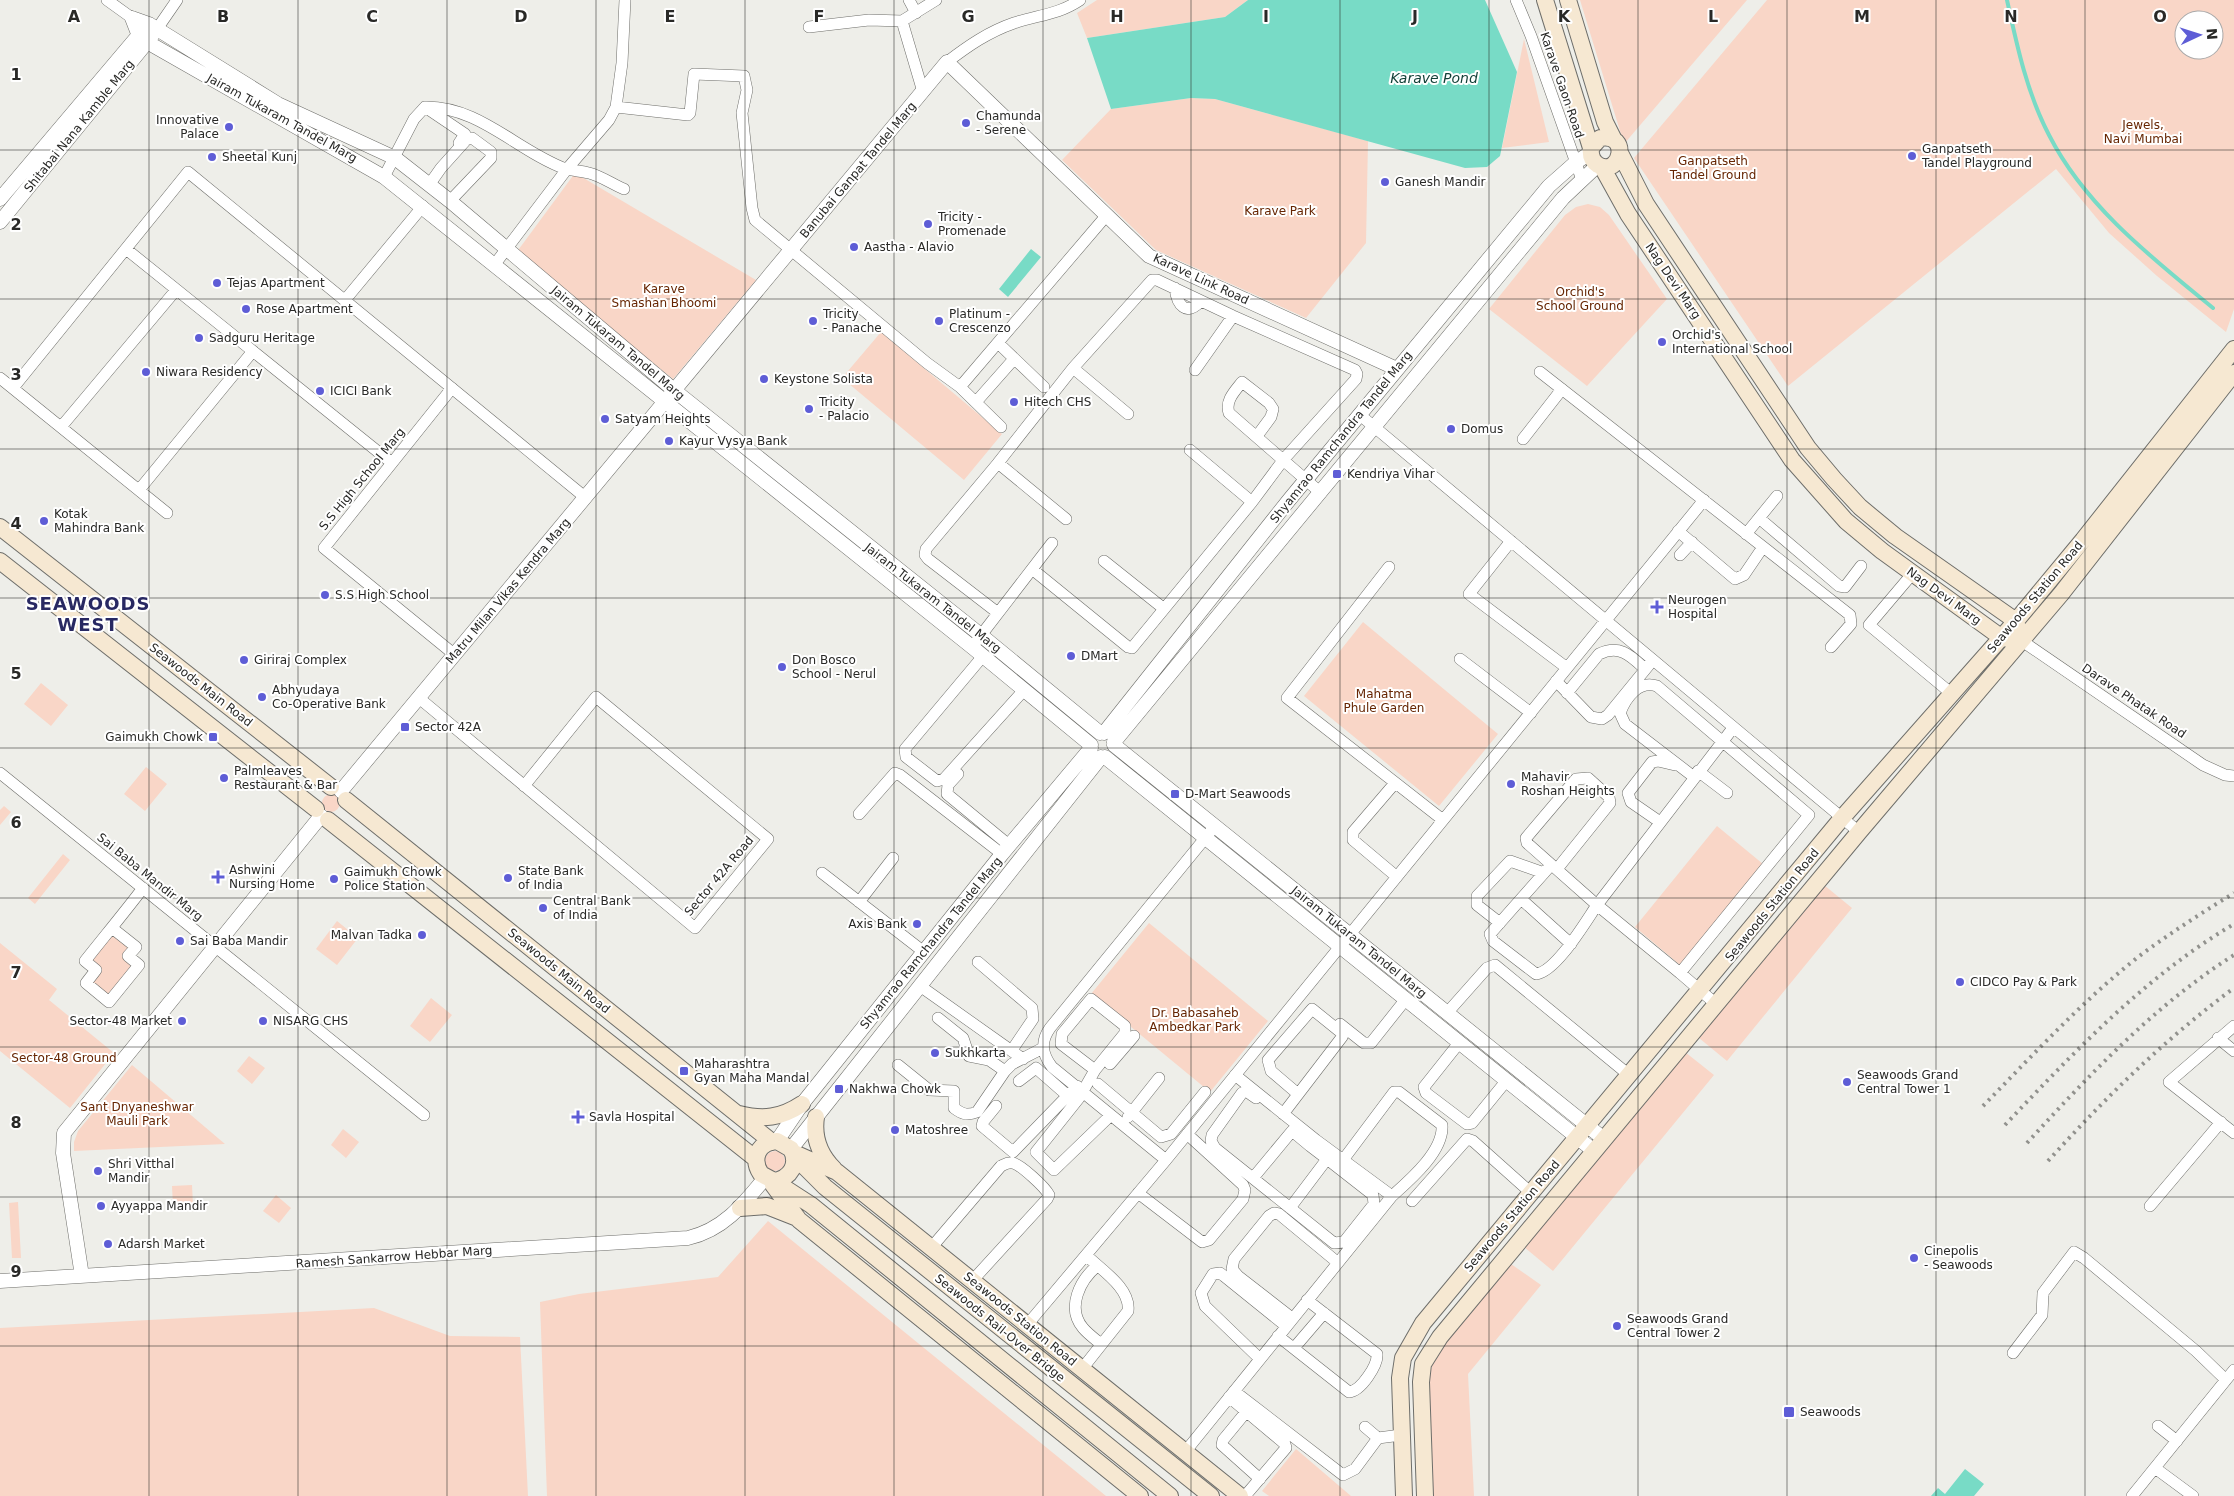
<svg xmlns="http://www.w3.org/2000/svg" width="2234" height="1496" viewBox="0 0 2234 1496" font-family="'DejaVu Sans',sans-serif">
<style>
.green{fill:#f9d6c7;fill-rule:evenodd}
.water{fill:#78dbc6}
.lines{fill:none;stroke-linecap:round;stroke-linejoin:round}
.stream{stroke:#78dbc6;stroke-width:4}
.minor-casing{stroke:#6e6e6a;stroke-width:12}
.tertiary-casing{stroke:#6e6e6a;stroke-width:15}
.secondary-casing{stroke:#6e6e6a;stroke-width:18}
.minor{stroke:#fff;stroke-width:11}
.tertiary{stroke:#fff;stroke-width:14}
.secondary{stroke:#f6e8d2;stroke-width:16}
.rail{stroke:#91918d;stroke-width:4;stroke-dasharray:2.5 5;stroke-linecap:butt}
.grid{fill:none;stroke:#292927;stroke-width:1;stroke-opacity:0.55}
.poi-dot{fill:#5e5dd6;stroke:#fff;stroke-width:2}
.labels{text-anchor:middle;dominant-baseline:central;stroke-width:4;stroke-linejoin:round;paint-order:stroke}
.street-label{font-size:12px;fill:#292927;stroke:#fff}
.poi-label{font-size:12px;fill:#292927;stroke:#fff;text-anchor:start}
.park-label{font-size:12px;fill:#662502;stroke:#fff}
.water-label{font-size:14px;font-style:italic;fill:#113f36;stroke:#fff}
.district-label{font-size:18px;font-weight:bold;letter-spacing:1px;fill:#282862;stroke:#fff}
.grid-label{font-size:16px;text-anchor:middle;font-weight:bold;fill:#292927;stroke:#fff;stroke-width:4;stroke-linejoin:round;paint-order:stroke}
</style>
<rect width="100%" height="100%" fill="#eeeee9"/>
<path class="green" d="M1097 0H1248L1225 17 1087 38 1077 13Z
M1580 0H1747L1624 144Z
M1767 0H2234V309L2226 332 2157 276 2109 233 2056 169 1788 386 1634 158ZM2184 20H2214V50H2184Z
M1524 39 1549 142 1502 148Z
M1191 98 1215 99 1368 141 1366 243 1306 318 1156 250 1062 160 1111 109Z
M575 173 756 280 673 379 516 253Z
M1588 204 1600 207 1609 215 1667 299 1587 386 1489 309 1565 215 1576 207Z
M881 332 1002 434 964 480 842 378Z
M1363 622 1498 734 1439 806 1304 696Z
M41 683 68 705 51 726 24 704Z
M146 767 167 784 145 811 124 794Z
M322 803a9 9 0 1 1 18 0a9 9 0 1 1-18 0Z
M4 806 11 812 0 825V810Z
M1717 826 1763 864 1680 965 1635 927Z
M63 854 70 860 35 904 28 898Z
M1824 885 1852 908 1727 1061 1699 1038 1710 1023Z
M337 921 358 938 337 965 316 949Z
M1149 923 1268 1021 1210 1092 1091 994Z
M112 928 136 947 128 956 139 965 109 1002 86 983 96 970 85 961Z
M0 943 57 989 49 1000 114 1053 70 1108 0 1051Z
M431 998 452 1015 430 1042 410 1026Z
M1685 1052 1714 1075 1553 1271 1524 1247Z
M249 1056 265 1068 252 1084 237 1071Z
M132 1065 225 1144 74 1151V1142L78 1131Z
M343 1129 359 1142 346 1158 331 1145Z
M765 1161a10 10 0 1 1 20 0a10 10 0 1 1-20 0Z
M192 1185 193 1205 173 1206 172 1186Z
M276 1195 291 1208 279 1223 263 1211Z
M18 1202 21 1258H12L9 1203Z
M768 1221 1106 1496H547L540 1302 579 1294 718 1277Z
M1511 1264 1541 1285 1468 1374 1474 1496H1432C1431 1457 1419 1387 1437 1353Z
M374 1308 450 1336 520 1337 528 1496H0V1328Z
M1296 1449 1351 1496H1269L1262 1491Z"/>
<path class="water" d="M1248 0H1485L1517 72 1500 156 1487 167 1465 168 1215 99 1191 98 1111 109 1087 38 1225 17Z
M1031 249 1041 257 1008 297 999 289Z
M1965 1469 1984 1484 1974 1496H1931L1938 1488 1945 1494Z"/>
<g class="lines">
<path class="stream" d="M2007 0C2017 46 2027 93 2049 135 2085 206 2152 258 2213 308"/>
<g class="minor-casing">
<path id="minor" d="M107 0 132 18
M909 0 916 13
M1516 0 1531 36 1582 180
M809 27 869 20 902 21
M157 29 177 0
M947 62C968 46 988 32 1014 23 1037 15 1058 15 1080 0
M923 92 902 21 936 0
M425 107 465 134 459 143
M616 107 688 115 690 113 694 74 744 76 747 90 742 113 752 208 755 220 927 363 960 387 1106 216
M384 177 414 119 425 107C479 106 517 151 566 169 574 171 582 171 589 173 601 176 612 184 624 189
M429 185 441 168 467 139 472 138 491 152V158L450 201
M126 249 392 463
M495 264 567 169 609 120 616 107 622 63 625 0
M1175 288C1177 305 1186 317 1201 301
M345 300 423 206
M998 343 1044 387
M1073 368 1128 414
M1195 370 1233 316
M1540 372 1850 615 1851 624 1831 647
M0 378 167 513
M960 387 1001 427
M13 388 188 172 586 498
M452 388 324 548 455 655
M976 402 1014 359
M1360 415 1859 832
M61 427 176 290
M1257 436 1271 417 1273 409 1269 403 1242 382C1234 392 1225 401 1229 413L1321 493
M1523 439 1562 389
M1190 450 1252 502
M998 463 1066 519
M139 490 253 351
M1759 518 1839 586 1845 587 1861 566
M1678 531 1735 579 1744 575 1763 547
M1746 534 1777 496
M1511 541 1469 594 1567 668
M1680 555 1692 542
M1104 561 1163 608
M1389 567 1287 698 1443 820
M1913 573 1869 625 1952 694
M998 613 928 559 925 555 926 549 998 463 1073 368 1152 280H1157L1233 316 1355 370 1357 374 1356 379 1284 459 1252 502 1132 648 1128 647 1032 569
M2022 641 2203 765 2225 775 2234 776
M972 647 1052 543
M983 656 905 749 906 757 937 781 944 779 1024 690
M1460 659 1531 713
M1556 681 1591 717 1602 719 1608 715 1653 660
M1567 693 1599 654C1620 644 1631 656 1645 669
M419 698 695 928 768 839 596 697 524 786
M1698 771 1727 793
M0 773 424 1115
M958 774 948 785 947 794 1010 846
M1694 777 1625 724 1620 713C1626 697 1639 680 1657 686L1809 815 1680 973 1597 905 1733 728
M1395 783 1353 832V840L1397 877
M859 814 895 773 900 775 1002 854
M1660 822 1631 802 1628 793 1652 762 1658 761 1675 765
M1551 865 1490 934 1493 941 1536 974C1556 972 1586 921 1597 905L1527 843 1526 838 1576 779 1588 778 1609 797 1610 803 1557 869
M822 873 924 952
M1521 899 1571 944
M859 902 893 858
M1500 923 1477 905V896L1510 861 1544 873
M112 928 136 947 128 956 139 965 109 1002 86 983 96 970 85 961C104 937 124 913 143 888
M978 962 1032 1008 1033 1019 1012 1050
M1680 973 1716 1004
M920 986 1023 1059
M1447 1013 1487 968 1495 965 1629 1075
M938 1018 963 1038 969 1056 989 1060 1005 1071
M1340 1024 1364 1043H1371L1406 999
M2234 1026 2169 1082 2234 1133
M2218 1038 2234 1051
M1459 1043 1424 1087 1426 1093 1467 1124 1472 1123 1507 1080
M1110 1064 1134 1036
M898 1065 929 1090 954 1091V1108C962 1114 967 1116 977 1112L1005 1071 1012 1064 1043 1048
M1095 1070 1061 1044 1062 1034 1091 999 1125 1026V1033L1095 1070 1079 1098 1036 1152 1054 1170 1111 1115
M1019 1081 1036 1068 1068 1096
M1098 1084 1161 1137 1171 1134 1205 1092
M1256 1098 1246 1091 1242 1093 1212 1135 1211 1141 1215 1148 1334 1243 1344 1242 1374 1204 1373 1195 1327 1159
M996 1106 983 1122 982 1126 1013 1152 1077 1086
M1283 1114 1342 1037 1343 1034 1312 1009 1268 1060 1271 1071 1298 1094
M1128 1117 1159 1078
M1166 1160 1052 1067C1042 1054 1040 1042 1050 1028L1215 826
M1343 1160 1394 1092H1399L1442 1125C1444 1151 1410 1180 1392 1196
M1253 1178 1292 1131 1310 1146
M1138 1193 1202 1242 1209 1240 1243 1199 1245 1190 1243 1185 1187 1134
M1412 1201 1467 1139 1473 1141 1530 1192
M2150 1206 2221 1122
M1290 1208 1327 1159 1310 1146 1316 1140
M931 1248 1001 1166C1005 1164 1008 1162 1013 1163 1021 1165 1045 1187 1049 1195L1047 1199 972 1281
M1097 1266C1080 1280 1066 1308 1083 1328 1088 1334 1095 1339 1101 1344
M1292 1318 1238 1276 1232 1269 1234 1259 1269 1216 1274 1213 1279 1214 1337 1262
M1027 1325 1166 1160 1704 500
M1278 1336 1349 1392C1361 1391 1378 1365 1377 1354L1307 1300
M1294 1348 1324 1313
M2013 1353 2042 1315 2043 1293 2074 1252 2084 1258 2196 1351 2226 1380
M1260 1359 1205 1306 1201 1293 1213 1274 1220 1273 1224 1276 1286 1326
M1082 1369 1128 1311C1131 1288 1101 1270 1086 1255
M1234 1391 1343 1475 1355 1469 1378 1438 1401 1435
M1229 1397 1285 1444 1286 1448 1245 1496
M1246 1412 1223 1440 1222 1445 1260 1479
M2158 1426 2177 1441
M1365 1427 1378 1438
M1185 1452 1392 1196 1316 1140 1235 1075
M2155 1468 2193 1496
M2132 1496 2234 1370"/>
</g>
<g class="tertiary-casing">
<path id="tertiary" d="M132 18 149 24 278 104 395 158 450 201 675 391 982 636 1100 733
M132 18 139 36 147 42 384 177 972 647 1091 745
M0 199 143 30
M0 222 152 36
M1104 733 1289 500 1549 186 1575 163 1590 153
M1114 742 1563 198 1598 165
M1114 745 1604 1139
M1105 757 1594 1151
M341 791 947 62 1149 256 1397 369
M777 1141 802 1104 1002 854 1091 748
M791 1149 1101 757
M82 1276 63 1153 64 1133 321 816
M0 1281 688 1238C723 1230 743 1205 765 1178"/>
</g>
<g class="secondary-casing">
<path id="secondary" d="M1545 0 1591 148C1590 155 1592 161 1598 165 1621 178 1631 132 1600 138L1591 148
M1568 0 1605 122 1614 140
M1620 153 1646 204 1808 448 1834 479 1860 507 1895 536 2016 621 2019 632
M1602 167 1628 214 1792 460 1846 521 1882 551 2002 638 2012 639
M0 527 331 787
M0 561 316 809
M346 800 772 1142
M328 820 756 1159
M739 1114C763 1120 781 1118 802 1104
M816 1117C813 1137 819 1154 834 1169
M792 1152 837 1172 1240 1496
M797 1159 825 1187 1211 1496
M774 1181C791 1178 799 1164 791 1149L777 1141C758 1142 751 1159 761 1174L774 1181 811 1205 1170 1496
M773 1185 799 1220 1140 1496
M740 1208 767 1206 795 1217
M1404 1496 1400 1378 1403 1358 1423 1323 1842 818 2016 621 2083 540 2234 349
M1425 1496 1421 1382 1423 1364 1440 1337 1859 832 2061 594 2234 373"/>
</g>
<use href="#minor" class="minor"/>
<use href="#tertiary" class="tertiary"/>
<use href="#secondary" class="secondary"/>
<path class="rail" d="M1983 1106C2034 1054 2084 999 2142 954 2172 932 2203 912 2234 893
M2005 1125C2075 1051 2146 976 2234 924
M2027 1143C2090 1074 2155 1005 2234 955
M2048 1161C2106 1097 2165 1039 2234 988"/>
</g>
<path class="grid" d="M149 0V1496M298 0V1496M447 0V1496M596 0V1496M745 0V1496M894 0V1496M1043 0V1496M1191 0V1496M1340 0V1496M1489 0V1496M1638 0V1496M1787 0V1496M1936 0V1496M2085 0V1496M0 150H2234M0 299H2234M0 449H2234M0 598H2234M0 748H2234M0 898H2234M0 1047H2234M0 1197H2234M0 1346H2234"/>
<g class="poi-dot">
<circle cx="966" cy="123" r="5"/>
<circle cx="229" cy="127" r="5"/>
<circle cx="1912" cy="156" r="5"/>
<circle cx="212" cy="157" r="5"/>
<circle cx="1385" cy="182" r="5"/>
<circle cx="928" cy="224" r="5"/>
<circle cx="854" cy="247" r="5"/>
<circle cx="217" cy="283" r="5"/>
<circle cx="246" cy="309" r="5"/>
<circle cx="813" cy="321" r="5"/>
<circle cx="939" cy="321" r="5"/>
<circle cx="199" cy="338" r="5"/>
<circle cx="1662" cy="342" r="5"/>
<circle cx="146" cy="372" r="5"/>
<circle cx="764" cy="379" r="5"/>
<circle cx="320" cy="391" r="5"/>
<circle cx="1014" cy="402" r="5"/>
<circle cx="809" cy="409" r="5"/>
<circle cx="605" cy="419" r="5"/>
<circle cx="1451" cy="429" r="5"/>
<circle cx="669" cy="441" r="5"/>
<rect x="1332" y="469" width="10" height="10" rx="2.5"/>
<circle cx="44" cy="521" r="5"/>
<circle cx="325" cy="595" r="5"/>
<path d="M1654.5 599.5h5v5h5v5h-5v5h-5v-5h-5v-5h5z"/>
<circle cx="1071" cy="656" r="5"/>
<circle cx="244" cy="660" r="5"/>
<circle cx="782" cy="667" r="5"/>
<circle cx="262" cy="697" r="5"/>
<rect x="400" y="722" width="10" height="10" rx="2.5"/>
<rect x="208" y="732" width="10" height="10" rx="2.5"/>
<circle cx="224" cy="778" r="5"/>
<circle cx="1511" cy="784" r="5"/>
<rect x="1170" y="789" width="10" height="10" rx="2.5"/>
<path d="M215.5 869.5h5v5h5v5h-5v5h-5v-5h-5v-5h5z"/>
<circle cx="508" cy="878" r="5"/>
<circle cx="334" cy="879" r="5"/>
<circle cx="543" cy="908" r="5"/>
<circle cx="917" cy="924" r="5"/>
<circle cx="422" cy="935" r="5"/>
<circle cx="180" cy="941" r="5"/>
<circle cx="1960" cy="982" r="5"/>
<circle cx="182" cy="1021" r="5"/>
<circle cx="263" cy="1021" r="5"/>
<circle cx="935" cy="1053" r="5"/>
<rect x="679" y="1066" width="10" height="10" rx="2.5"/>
<circle cx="1847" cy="1082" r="5"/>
<rect x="834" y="1084" width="10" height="10" rx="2.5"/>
<path d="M575.5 1109.5h5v5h5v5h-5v5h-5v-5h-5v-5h5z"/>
<circle cx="895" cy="1130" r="5"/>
<circle cx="98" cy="1171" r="5"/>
<circle cx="101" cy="1206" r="5"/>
<circle cx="108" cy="1244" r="5"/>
<circle cx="1914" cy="1258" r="5"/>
<circle cx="1617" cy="1326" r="5"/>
<rect x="1783" y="1406" width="12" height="12" rx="2.5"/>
</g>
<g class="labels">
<g class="street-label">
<text transform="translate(1562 85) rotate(71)">Karave Gaon Road</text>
<text transform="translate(282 118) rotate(29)">Jairam Tukaram Tandel Marg</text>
<text transform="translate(79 126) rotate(-51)">Shitabai Nana Kamble Marg</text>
<text transform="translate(858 170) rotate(-50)">Banubai Ganpat Tandel Marg</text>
<text transform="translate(1201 279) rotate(25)">Karave Link Road</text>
<text transform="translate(1673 281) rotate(56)">Nag Devi Marg</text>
<text transform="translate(618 343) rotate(40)">Jairam Tukaram Tandel Marg</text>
<text transform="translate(1341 437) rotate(-51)">Shyamrao Ramchandra Tandel Marg</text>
<text transform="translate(362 479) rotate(-51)">S.S High School Marg</text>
<text transform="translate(508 591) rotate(-50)">Matru Milan Vikas Kendra Marg</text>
<text transform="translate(1944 596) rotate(36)">Nag Devi Marg</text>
<text transform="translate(2035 597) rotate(-50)">Seawoods Station Road</text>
<text transform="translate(933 598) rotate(38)">Jairam Tukaram Tandel Marg</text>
<text transform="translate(201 685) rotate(38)">Seawoods Main Road</text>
<text transform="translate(2134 701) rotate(34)">Darave Phatak Road</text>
<text transform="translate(719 876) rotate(-50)">Sector 42A Road</text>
<text transform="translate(150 877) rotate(39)">Sai Baba Mandir Marg</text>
<text transform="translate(1772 905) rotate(-51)">Seawoods Station Road</text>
<text transform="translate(1359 942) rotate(39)">Jairam Tukaram Tandel Marg</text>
<text transform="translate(931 943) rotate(-51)">Shyamrao Ramchandra Tandel Marg</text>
<text transform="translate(559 971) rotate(39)">Seawoods Main Road</text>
<text transform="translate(1512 1216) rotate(-50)">Seawoods Station Road</text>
<text transform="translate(394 1257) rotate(-4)">Ramesh Sankarrow Hebbar Marg</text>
<text transform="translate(1020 1319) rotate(39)">Seawoods Station Road</text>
<text transform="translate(1000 1328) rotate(39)">Seawoods Rail-Over Bridge</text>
</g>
<g class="poi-label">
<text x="976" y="116">Chamunda<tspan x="976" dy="14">- Serene</tspan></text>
<text x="219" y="120" text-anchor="end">Innovative<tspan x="219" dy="14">Palace</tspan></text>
<text x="1922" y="149">Ganpatseth<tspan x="1922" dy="14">Tandel Playground</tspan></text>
<text x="222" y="157">Sheetal Kunj</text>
<text x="1395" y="182">Ganesh Mandir</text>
<text x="938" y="217">Tricity -<tspan x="938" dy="14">Promenade</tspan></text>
<text x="864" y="247">Aastha - Alavio</text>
<text x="227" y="283">Tejas Apartment</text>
<text x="256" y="309">Rose Apartment</text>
<text x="823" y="314">Tricity<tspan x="823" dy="14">- Panache</tspan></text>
<text x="949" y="314">Platinum -<tspan x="949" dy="14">Crescenzo</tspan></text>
<text x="1672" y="335">Orchid's<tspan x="1672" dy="14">International School</tspan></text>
<text x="209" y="338">Sadguru Heritage</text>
<text x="156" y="372">Niwara Residency</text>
<text x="774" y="379">Keystone Solista</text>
<text x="330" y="391">ICICI Bank</text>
<text x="819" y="402">Tricity<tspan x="819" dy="14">- Palacio</tspan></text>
<text x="1024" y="402">Hitech CHS</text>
<text x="615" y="419">Satyam Heights</text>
<text x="1461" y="429">Domus</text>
<text x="679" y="441">Kayur Vysya Bank</text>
<text x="1347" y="474">Kendriya Vihar</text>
<text x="54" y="514">Kotak<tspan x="54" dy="14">Mahindra Bank</tspan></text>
<text x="335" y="595">S.S High School</text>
<text x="1668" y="600">Neurogen<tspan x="1668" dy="14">Hospital</tspan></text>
<text x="1081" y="656">DMart</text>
<text x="254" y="660">Giriraj Complex</text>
<text x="792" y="660">Don Bosco<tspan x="792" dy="14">School - Nerul</tspan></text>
<text x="272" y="690">Abhyudaya<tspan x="272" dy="14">Co-Operative Bank</tspan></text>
<text x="415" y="727">Sector 42A</text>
<text x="203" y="737" text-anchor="end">Gaimukh Chowk</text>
<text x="234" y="771">Palmleaves<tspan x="234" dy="14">Restaurant &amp; Bar</tspan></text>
<text x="1521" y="777">Mahavir<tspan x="1521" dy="14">Roshan Heights</tspan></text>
<text x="1185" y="794">D-Mart Seawoods</text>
<text x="229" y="870">Ashwini<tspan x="229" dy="14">Nursing Home</tspan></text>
<text x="518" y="871">State Bank<tspan x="518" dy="14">of India</tspan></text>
<text x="344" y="872">Gaimukh Chowk<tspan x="344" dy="14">Police Station</tspan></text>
<text x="553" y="901">Central Bank<tspan x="553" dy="14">of India</tspan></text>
<text x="907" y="924" text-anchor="end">Axis Bank</text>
<text x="412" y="935" text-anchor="end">Malvan Tadka</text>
<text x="190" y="941">Sai Baba Mandir</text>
<text x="1970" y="982">CIDCO Pay &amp; Park</text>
<text x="172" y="1021" text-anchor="end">Sector-48 Market</text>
<text x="273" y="1021">NISARG CHS</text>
<text x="945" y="1053">Sukhkarta</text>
<text x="694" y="1064">Maharashtra<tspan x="694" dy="14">Gyan Maha Mandal</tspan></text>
<text x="1857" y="1075">Seawoods Grand<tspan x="1857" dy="14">Central Tower 1</tspan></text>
<text x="849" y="1089">Nakhwa Chowk</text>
<text x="589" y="1117">Savla Hospital</text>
<text x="905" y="1130">Matoshree</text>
<text x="108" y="1164">Shri Vitthal<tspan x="108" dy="14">Mandir</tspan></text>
<text x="111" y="1206">Ayyappa Mandir</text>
<text x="118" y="1244">Adarsh Market</text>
<text x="1924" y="1251">Cinepolis<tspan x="1924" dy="14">- Seawoods</tspan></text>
<text x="1627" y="1319">Seawoods Grand<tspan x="1627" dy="14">Central Tower 2</tspan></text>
<text x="1800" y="1412">Seawoods</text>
</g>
<g class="park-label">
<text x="2143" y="125">Jewels,<tspan x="2143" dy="14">Navi Mumbai</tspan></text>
<text x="1713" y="161">Ganpatseth<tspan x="1713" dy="14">Tandel Ground</tspan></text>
<text x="1280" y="211">Karave Park</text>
<text x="664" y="289">Karave<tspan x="664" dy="14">Smashan Bhoomi</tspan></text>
<text x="1580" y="292">Orchid's<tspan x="1580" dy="14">School Ground</tspan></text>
<text x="1384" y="694">Mahatma<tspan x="1384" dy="14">Phule Garden</tspan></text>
<text x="1195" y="1013">Dr. Babasaheb<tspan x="1195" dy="14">Ambedkar Park</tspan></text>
<text x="64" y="1058">Sector-48 Ground</text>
<text x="137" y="1107">Sant Dnyaneshwar<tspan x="137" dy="14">Mauli Park</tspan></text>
</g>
<g class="water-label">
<text x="1434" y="78">Karave Pond</text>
</g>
<g class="district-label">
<text x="88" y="603">SEAWOODS<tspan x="88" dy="21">WEST</tspan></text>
</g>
</g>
<g class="grid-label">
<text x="74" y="22">A</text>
<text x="223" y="22">B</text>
<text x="372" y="22">C</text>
<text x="521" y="22">D</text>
<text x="670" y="22">E</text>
<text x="819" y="22">F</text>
<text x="968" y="22">G</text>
<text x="1117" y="22">H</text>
<text x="1266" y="22">I</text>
<text x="1415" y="22">J</text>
<text x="1564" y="22">K</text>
<text x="1713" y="22">L</text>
<text x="1862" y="22">M</text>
<text x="2011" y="22">N</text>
<text x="2160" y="22">O</text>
<text x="16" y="80">1</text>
<text x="16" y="230">2</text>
<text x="16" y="380">3</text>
<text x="16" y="529">4</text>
<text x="16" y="679">5</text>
<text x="16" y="828">6</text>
<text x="16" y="978">7</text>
<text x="16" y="1128">8</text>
<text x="16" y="1277">9</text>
</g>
<g transform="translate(2199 35) rotate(86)"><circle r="24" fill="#ffffff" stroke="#a9a9a9"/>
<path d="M0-4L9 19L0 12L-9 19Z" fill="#5e5dd6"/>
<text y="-8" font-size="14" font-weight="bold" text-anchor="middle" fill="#292927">N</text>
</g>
</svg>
